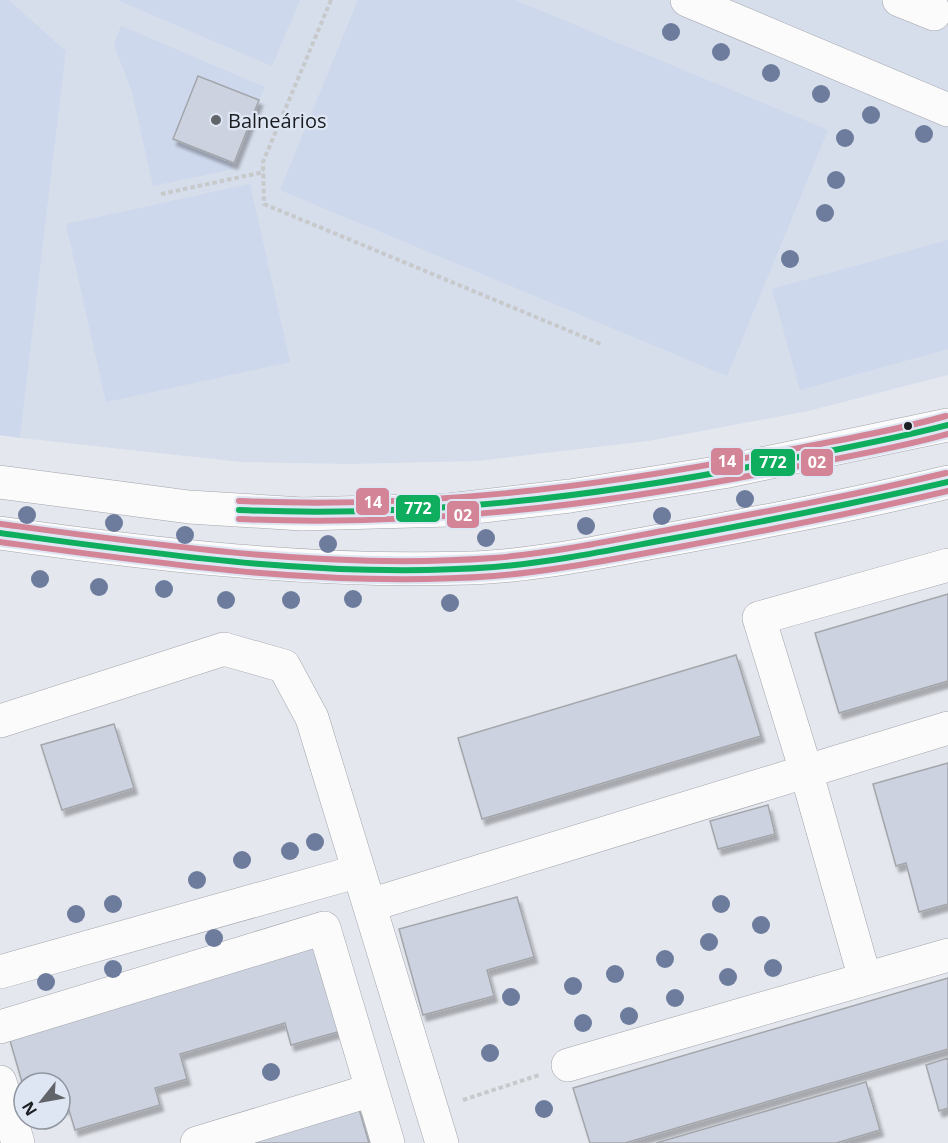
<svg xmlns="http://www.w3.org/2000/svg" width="948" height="1143" viewBox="0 0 948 1143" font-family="'Open Sans',sans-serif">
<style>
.built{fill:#d6ddeb}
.green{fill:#cdd8ed}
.building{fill:#ccd2df;stroke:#a3a6ab;stroke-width:1.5;filter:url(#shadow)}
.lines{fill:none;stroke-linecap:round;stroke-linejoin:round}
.minor-casing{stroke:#a2a4aa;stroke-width:34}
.major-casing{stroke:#a2a4aa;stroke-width:34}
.path{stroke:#c7c9cb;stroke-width:4;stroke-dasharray:4.5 3;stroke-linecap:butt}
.minor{stroke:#fbfbfc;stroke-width:33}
.major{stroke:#fbfbfc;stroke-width:33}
.bus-1-casing{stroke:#dfe6f3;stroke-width:10}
.bus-2-casing{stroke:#dfe6f3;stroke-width:10}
.bus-3-casing{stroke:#dfe6f3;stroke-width:10}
.bus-1{stroke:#0fad5e;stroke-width:6}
.bus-2{stroke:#d38496;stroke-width:6}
.bus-3{stroke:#d38496;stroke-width:6}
.tree{fill:#6d7c9d}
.poi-dot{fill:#616469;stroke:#dfe6f3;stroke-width:2}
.bus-dot{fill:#1a1d21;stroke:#dfe6f3;stroke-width:2}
.labels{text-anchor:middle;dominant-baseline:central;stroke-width:4.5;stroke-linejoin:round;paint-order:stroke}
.poi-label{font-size:20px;fill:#1a1d21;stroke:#dfe6f3;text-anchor:start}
.line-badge{stroke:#dfe6f3;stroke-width:2}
.badge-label{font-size:16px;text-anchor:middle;font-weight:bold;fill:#fff}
</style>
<defs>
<filter id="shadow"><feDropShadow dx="3.5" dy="6" stdDeviation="1.5" flood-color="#0004"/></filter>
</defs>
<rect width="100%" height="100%" fill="#e4e7ee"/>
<path class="built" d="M9 0H948V375L808 411 648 441 477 461 351 464 242 462 20 438 66 51Z"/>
<path class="green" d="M0 0H9L66 51 20 438 0 435Z
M117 0H300L272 66Z
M358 0H515L828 130 727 376 280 190Z
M121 26 265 87 259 100 198 76 173 138 234 163 233 169 153 186 132 92 114 45Z
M250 184 290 362 106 402 66 224Z
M948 240V349L800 390 772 289Z"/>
<path class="building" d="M198 76 259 100 234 163 173 139Z
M948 594V681L839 713 815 633Z
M736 655 761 736 482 819 458 738Z
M114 724 134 788 62 810 41 745Z
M948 763V904L919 912 906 863 896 866 873 784Z
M768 805 775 834 718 849 710 821Z
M517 897 534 957 487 970 494 996 423 1015 399 929Z
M316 946 341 1031 291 1045 285 1023 180 1054 187 1079 155 1088 160 1105 75 1130 68 1107 60 1109V1083H24V1089L9 1037Z
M948 978V1049L625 1143H590L573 1088Z
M948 1058V1108L939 1111 926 1065Z
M866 1082 880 1130 836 1143H656Z
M359 1109 369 1143H244Z"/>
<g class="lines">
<g class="minor-casing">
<path id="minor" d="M687 0 948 110
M899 0 934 14 930 0
M0 721 224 649 284 666 312 718 442 1143
M370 905 948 728
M0 972 359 871
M865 979 806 771 759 618 948 565
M0 1027 324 928 388 1143
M568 1065 948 955
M0 1082 18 1143
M197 1143 372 1090"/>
</g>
<g class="major-casing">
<path id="major" d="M0 482 189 507 302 514 449 510 570 496 723 472 948 425
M0 533C156 555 312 573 470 568 533 566 598 552 660 541 757 523 853 505 948 482"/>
</g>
<path class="path" d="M331 0 263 162 264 204 603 345
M161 194 264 172
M463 1100 539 1075"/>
<use href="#minor" class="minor"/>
<use href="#major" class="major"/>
<g class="bus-1-casing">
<path id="bus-1" d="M239 510C422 518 595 497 775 462 833 450 891 440 948 425
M0 533C162 555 330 579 494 567 555 562 615 549 675 538 766 521 857 503 948 482"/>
</g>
<g class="bus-2-casing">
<path id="bus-2" d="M239 519C422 527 595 506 775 471 833 459 891 450 948 434
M0 542C162 564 330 588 494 576 556 571 618 558 679 547 769 530 859 512 948 491"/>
</g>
<g class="bus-3-casing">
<path id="bus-3" d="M239 501C422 509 594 488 772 453 830 442 889 432 946 416
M1 524C163 546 330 570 493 558 554 553 614 540 673 529 765 512 856 495 946 473"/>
</g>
<use href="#bus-1" class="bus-1"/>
<use href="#bus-2" class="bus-2"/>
<use href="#bus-3" class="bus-3"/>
</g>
<g class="tree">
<circle cx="671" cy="32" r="9"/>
<circle cx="721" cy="52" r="9"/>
<circle cx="771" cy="73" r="9"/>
<circle cx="821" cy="94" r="9"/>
<circle cx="871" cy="115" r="9"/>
<circle cx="924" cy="134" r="9"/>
<circle cx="845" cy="138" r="9"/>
<circle cx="836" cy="180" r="9"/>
<circle cx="825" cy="213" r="9"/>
<circle cx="790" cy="259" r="9"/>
<circle cx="745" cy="499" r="9"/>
<circle cx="27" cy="515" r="9"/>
<circle cx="662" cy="516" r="9"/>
<circle cx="114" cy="523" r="9"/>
<circle cx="586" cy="526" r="9"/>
<circle cx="185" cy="535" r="9"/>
<circle cx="486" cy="538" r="9"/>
<circle cx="328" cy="544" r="9"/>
<circle cx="40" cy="579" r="9"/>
<circle cx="99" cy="587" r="9"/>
<circle cx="164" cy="589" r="9"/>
<circle cx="353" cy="599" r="9"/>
<circle cx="226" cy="600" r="9"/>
<circle cx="291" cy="600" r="9"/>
<circle cx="450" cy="603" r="9"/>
<circle cx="315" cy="842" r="9"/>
<circle cx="290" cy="851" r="9"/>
<circle cx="242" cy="860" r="9"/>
<circle cx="197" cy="880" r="9"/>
<circle cx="113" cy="904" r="9"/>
<circle cx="721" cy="904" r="9"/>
<circle cx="76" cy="914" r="9"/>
<circle cx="761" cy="925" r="9"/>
<circle cx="214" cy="938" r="9"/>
<circle cx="709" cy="942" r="9"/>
<circle cx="665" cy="959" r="9"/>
<circle cx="773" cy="968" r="9"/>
<circle cx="113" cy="969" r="9"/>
<circle cx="615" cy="974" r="9"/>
<circle cx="728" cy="977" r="9"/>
<circle cx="46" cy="982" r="9"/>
<circle cx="573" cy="986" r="9"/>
<circle cx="511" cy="997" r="9"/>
<circle cx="675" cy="998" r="9"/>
<circle cx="629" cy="1016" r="9"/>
<circle cx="583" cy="1023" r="9"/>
<circle cx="490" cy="1053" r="9"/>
<circle cx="271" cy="1072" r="9"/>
<circle cx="544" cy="1109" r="9"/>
</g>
<circle class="poi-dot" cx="216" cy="120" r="6"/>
<circle class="bus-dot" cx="908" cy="426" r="5"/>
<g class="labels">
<g class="poi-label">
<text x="228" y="120">Balneários</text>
</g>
</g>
<g class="line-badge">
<rect x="710" y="447" width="34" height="29" rx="6" fill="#d38496"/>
<rect x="750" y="448" width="46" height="29" rx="6" fill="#0fad5e"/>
<rect x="800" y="448" width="34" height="29" rx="6" fill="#d38496"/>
<rect x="355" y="487" width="35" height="29" rx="6" fill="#d38496"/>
<rect x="395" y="494" width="46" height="29" rx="6" fill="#0fad5e"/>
<rect x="446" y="500" width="34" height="29" rx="6" fill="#d38496"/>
</g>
<g class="badge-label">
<text x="727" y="467">14</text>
<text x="773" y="468">772</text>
<text x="817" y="468">02</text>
<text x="373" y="508">14</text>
<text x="418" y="514">772</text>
<text x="463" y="521">02</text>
</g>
<g transform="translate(42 1101) rotate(239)"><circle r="28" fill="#dfe6f3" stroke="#90969f" stroke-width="1.5"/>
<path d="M0-4.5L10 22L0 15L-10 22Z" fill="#616469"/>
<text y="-9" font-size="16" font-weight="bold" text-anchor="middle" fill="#1a1d21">N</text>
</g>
</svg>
